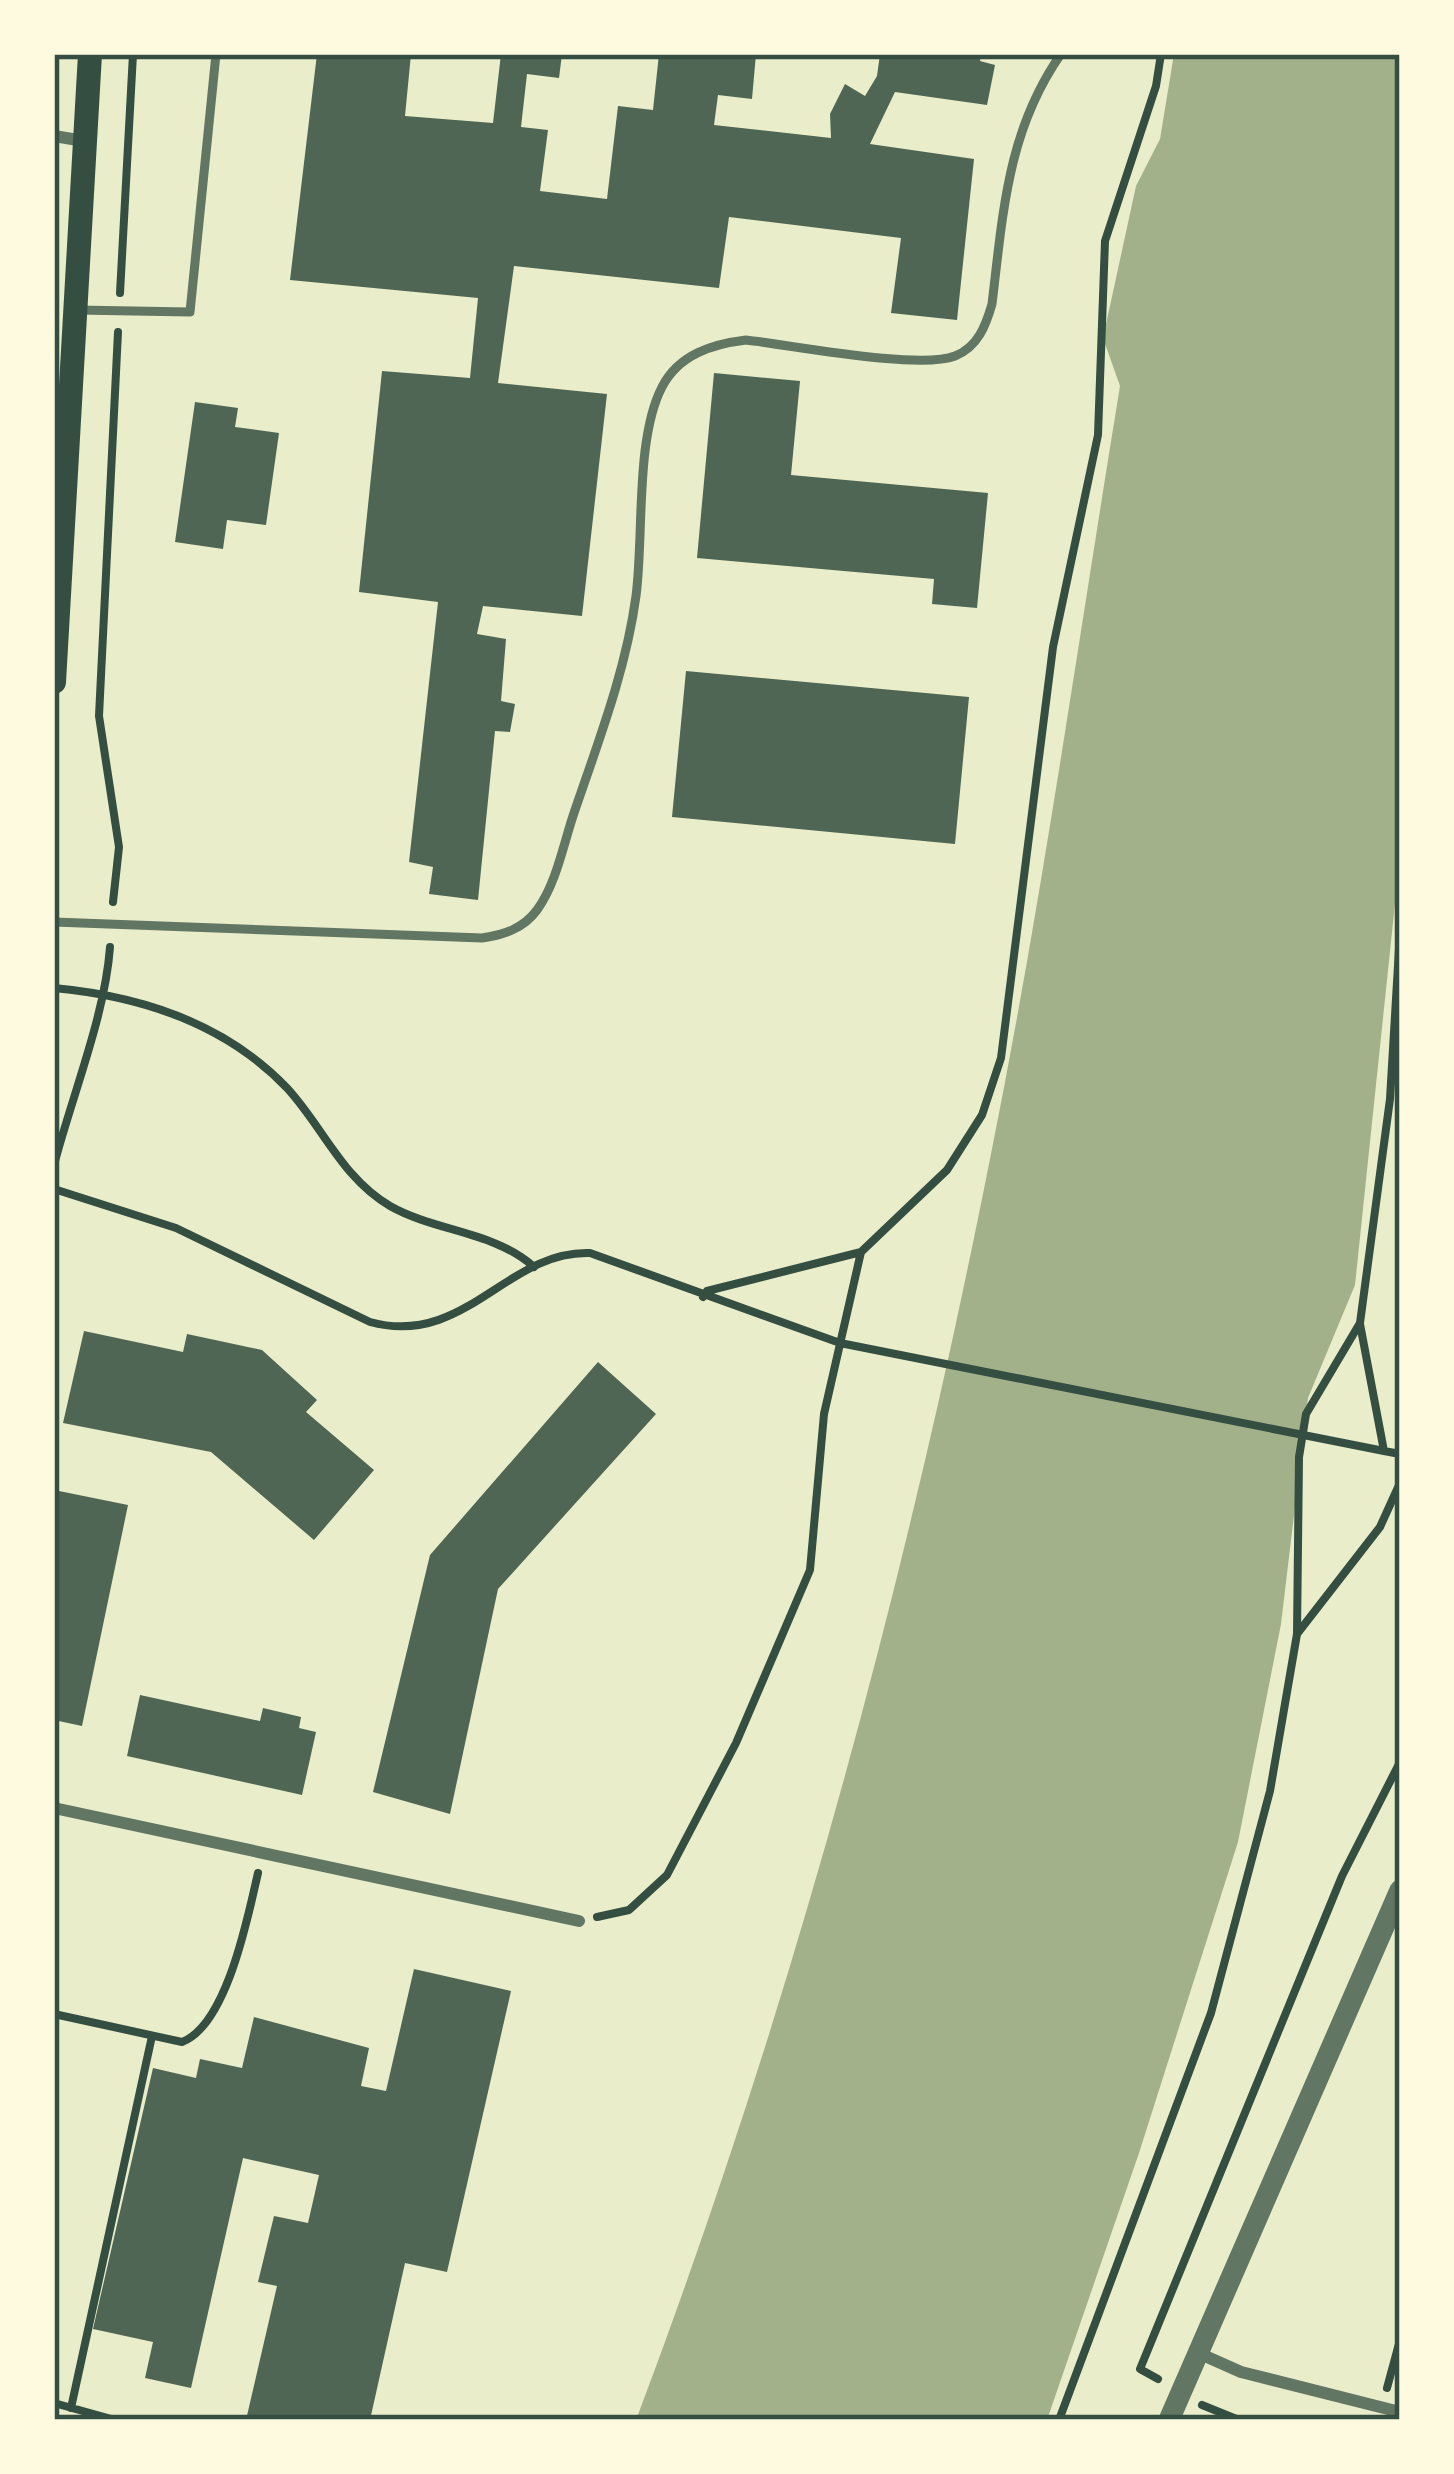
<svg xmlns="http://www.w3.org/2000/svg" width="1454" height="2474" viewBox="0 0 1454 2474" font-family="'Fira Sans',sans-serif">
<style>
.water{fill:#a3b18a}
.building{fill:#4f6655}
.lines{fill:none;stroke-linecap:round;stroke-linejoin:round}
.path{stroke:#344e41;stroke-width:8}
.service{stroke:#617663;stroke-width:9}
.minor{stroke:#617663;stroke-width:12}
.tertiary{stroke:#617663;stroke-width:21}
.secondary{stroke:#344e41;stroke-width:24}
.neatline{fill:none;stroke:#344e41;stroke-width:4.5}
</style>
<rect width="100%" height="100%" fill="#e9edc9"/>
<path class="water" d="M1174 54H1400V856L1355 1285 1308 1398 1281 1624 1238 1842 1139 2153 1047 2420H636C791 2010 906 1584 991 1154 1042 900 1078 642 1120 386L1103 338 1136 186 1160 139Z"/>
<path class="building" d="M317 54H411L405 116 493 123 501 54H562L559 78 527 74 521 127 548 130 540 191 607 199 618 106 653 110 659 54H756L752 99 718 95 714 125 831 138 830 114 845 84 865 96 877 76 880 54H981L980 61 995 65 987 105 895 92 870 144 974 159 957 320 891 313 901 238 729 217 719 288 514 266 498 383 607 394 582 616 483 606 477 634 506 639 501 701 515 704 510 732 495 731 478 900 429 894 433 867 409 862 438 602 359 592 382 371 470 378 478 298 290 280Z
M714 373 800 381 791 475 988 493 977 608 932 604 934 579 697 558Z
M195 402 238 408 235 427 279 433 266 525 227 520 223 549 175 542Z
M686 671 969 697 955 844 672 817Z
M84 1331 183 1352 187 1334 262 1350 317 1400 306 1412 374 1470 314 1540 211 1452 63 1423Z
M598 1362 656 1414 498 1589 450 1814 373 1792 430 1555Z
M54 1490 128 1505 82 1726 54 1720Z
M140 1695 260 1721 263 1708 301 1717 299 1728 316 1732 302 1795 127 1756Z
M414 1969 511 1991 447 2272 405 2263 370 2420H246L277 2286 258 2282 274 2216 308 2223 319 2175 243 2158 191 2388 145 2378 153 2342 93 2329 153 2068 196 2078 200 2059 242 2068 254 2017 369 2048 361 2086 386 2091Z"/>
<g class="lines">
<path class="path" d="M120 293 133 54
M113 902 119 847 99 716 118 332
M54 988C140 996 225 1023 287 1088 323 1127 342 1178 390 1206 436 1232 494 1231 534 1267
M54 1165C72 1096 105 1016 110 947
M54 1189 176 1228 370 1322C465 1348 507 1250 590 1253L840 1343 1384 1451 1360 1324
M703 1297 707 1291 861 1252
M1384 1451 1400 1454
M1297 1634 1380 1527 1400 1483
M597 1917 629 1910 667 1875 736 1743 810 1570 824 1414 861 1252 947 1170 982 1115 1001 1058 1053 647 1098 435 1105 241 1156 86 1161 54
M54 2014 182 2042C227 2025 248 1916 258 1873
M1158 2379 1140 2369 1342 1876 1400 1762
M1387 2388 1400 2340
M54 2403 115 2420
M1202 2405 1239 2420
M71 2408 152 2036
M1059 2420 1211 2013 1270 1791 1297 1634 1299 1457 1306 1414 1360 1323 1390 1099 1400 932"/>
<path class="service" d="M77 310 190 312 216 54
M54 922 482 938C503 935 523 929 537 910 556 884 563 846 573 816 597 745 626 671 636 596 644 536 635 439 662 387 679 354 713 344 746 340 791 345 919 370 955 356 978 347 986 325 992 304 1003 214 1007 131 1061 54"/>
<path class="minor" d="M54 136 84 141
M54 1808 579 1921
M1196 2352 1241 2372 1400 2412"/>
<path class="tertiary" d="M1169 2420 1400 1890"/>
<path class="secondary" d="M54 682 90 54"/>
</g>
<rect width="1454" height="2474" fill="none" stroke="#fefae0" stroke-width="114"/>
<rect x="57" y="57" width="1340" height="2360" class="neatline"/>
</svg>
